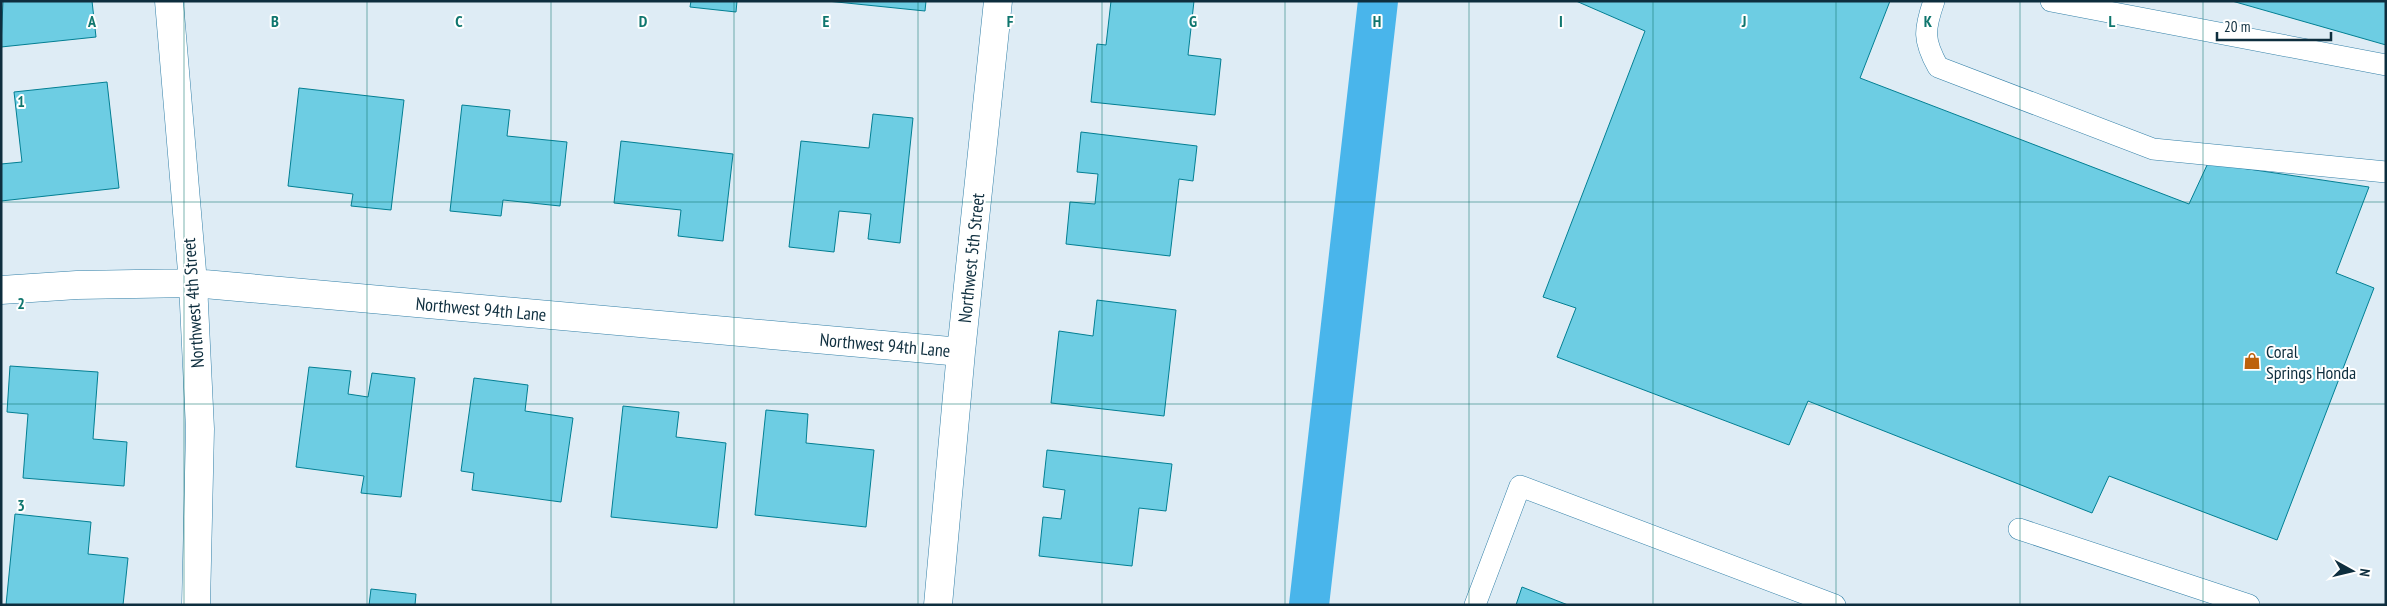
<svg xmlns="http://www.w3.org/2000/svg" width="2387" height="606" viewBox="0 0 2387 606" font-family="'PT Sans Narrow',sans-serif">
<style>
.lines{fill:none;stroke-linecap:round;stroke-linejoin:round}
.canal{stroke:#49b5eb;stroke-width:40}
.building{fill:#6dcde3;stroke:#027f93}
.lane-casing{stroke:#3380a8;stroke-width:22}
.street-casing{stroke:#3380a8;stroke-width:29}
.lane{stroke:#fff;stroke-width:21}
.street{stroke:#fff;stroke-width:28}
.grid{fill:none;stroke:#0f766e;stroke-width:1;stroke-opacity:0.55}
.labels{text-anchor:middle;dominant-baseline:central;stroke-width:4;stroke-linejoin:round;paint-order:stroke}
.street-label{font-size:18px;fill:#0e2e3e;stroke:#fff}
.poi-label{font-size:18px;fill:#0e2e3e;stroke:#fff;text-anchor:start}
.grid-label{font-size:16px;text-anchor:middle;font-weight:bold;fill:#0f766e;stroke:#fff;stroke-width:4;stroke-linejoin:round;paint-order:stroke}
</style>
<rect width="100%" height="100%" fill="#deecf5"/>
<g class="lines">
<path class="canal" d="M1309 605 1378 1"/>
</g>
<path class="building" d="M3 1H92L96 37 1 47Z
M691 1H737L736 12 690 7Z
M827 1H926L925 11Z
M1111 1H1194L1188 55 1221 59 1215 115 1091 102 1097 44 1106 45Z
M1576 1H1890L1860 78 2189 204 2208 163 2369 187 2336 273 2374 288 2277 540 2109 476 2092 513 1808 401 1789 445 1557 357 1576 308 1543 297 1645 31Z
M2232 1H2386V45Z
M107 82 119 188 1 201V164L22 162 14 92Z
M299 88 404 100 391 210 351 206 353 194 288 186Z
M462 105 510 110 507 136 567 142 560 206 503 200 501 216 450 211Z
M873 114 913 118 900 243 868 239 871 214 839 211 834 252 789 247 801 141 869 148Z
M1081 132 1197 146 1193 181 1179 179 1170 256 1066 244 1070 202 1095 204 1098 174 1077 172Z
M621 141 733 154 723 241 678 236 681 210 614 203Z
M1097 300 1176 310 1164 416 1051 403 1059 331 1093 336Z
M10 366 98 372 93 439 127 442 124 486 23 478 28 414 7 412Z
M309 367 351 371 348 394 368 397 372 373 415 378 401 497 361 493 364 476 296 467Z
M474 378 528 385 525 411 573 418 561 502 472 490 474 473 461 471Z
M623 406 679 412 676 437 726 443 717 528 611 517Z
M766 410 808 414 806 443 874 450 866 527 755 515Z
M1047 450 1172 464 1166 511 1139 508 1132 566 1039 556 1043 517 1061 519 1065 490 1043 487Z
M15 514 91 522 88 554 128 558 123 605H6Z
M1522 587 1568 605H1516Z
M371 589 416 594 415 605H369Z"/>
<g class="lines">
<g class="lane-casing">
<path id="lane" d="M1934 1C1924 30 1923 40 1938 67L2153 149 2386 172
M2051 1 2386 65
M2019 529 2249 605
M1475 605 1520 486 1835 605"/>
</g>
<g class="street-casing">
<path id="street" d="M169 1 193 283 200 429 196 605
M1 290 77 285 193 283 961 352
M938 605 961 352 998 1"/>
</g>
<use href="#lane" class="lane"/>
<use href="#street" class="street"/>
</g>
<path class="grid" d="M184 1V605M367 1V605M551 1V605M734 1V605M918 1V605M1102 1V605M1285 1V605M1469 1V605M1653 1V605M1836 1V605M2020 1V605M2203 1V605M1 202H2386M1 404H2386"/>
<defs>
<g id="shop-bare" transform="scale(1.35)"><path d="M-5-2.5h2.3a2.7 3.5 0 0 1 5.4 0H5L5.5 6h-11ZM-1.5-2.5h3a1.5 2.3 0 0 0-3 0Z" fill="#bd610c" stroke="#fff" stroke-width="2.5" paint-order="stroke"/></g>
</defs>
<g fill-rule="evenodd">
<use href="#shop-bare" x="2252" y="361"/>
</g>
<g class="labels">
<g class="street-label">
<text transform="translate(971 258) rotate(-84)">Northwest 5th Street</text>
<text transform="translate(193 303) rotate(-94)">Northwest 4th Street</text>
<text transform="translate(481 309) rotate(5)">Northwest 94th Lane</text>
<text transform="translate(885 345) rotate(5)">Northwest 94th Lane</text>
</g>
<g class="poi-label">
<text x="2266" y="351">Coral<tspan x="2266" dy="21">Springs Honda</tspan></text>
</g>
</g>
<g class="grid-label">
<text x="92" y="27">A</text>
<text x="275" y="27">B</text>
<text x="459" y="27">C</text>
<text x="643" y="27">D</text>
<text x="826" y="27">E</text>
<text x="1010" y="27">F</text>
<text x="1193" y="27">G</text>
<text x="1377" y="27">H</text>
<text x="1561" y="27">I</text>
<text x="1744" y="27">J</text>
<text x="1928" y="27">K</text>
<text x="2112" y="27">L</text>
<text x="21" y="107">1</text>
<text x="21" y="309">2</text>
<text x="21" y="511">3</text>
</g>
<rect width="2387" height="606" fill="none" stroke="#0e2e3e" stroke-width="5"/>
<g transform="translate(2352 571) rotate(98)" stroke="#ffffff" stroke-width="4" paint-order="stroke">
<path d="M0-4L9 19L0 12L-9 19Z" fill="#0e2e3e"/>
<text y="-8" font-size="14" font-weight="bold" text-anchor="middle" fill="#0e2e3e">N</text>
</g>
<path d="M2217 32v8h114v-8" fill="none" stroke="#0e2e3e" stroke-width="2.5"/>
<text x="2224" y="32" font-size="15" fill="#0e2e3e" stroke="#ffffff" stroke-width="4" paint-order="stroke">20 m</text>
</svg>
